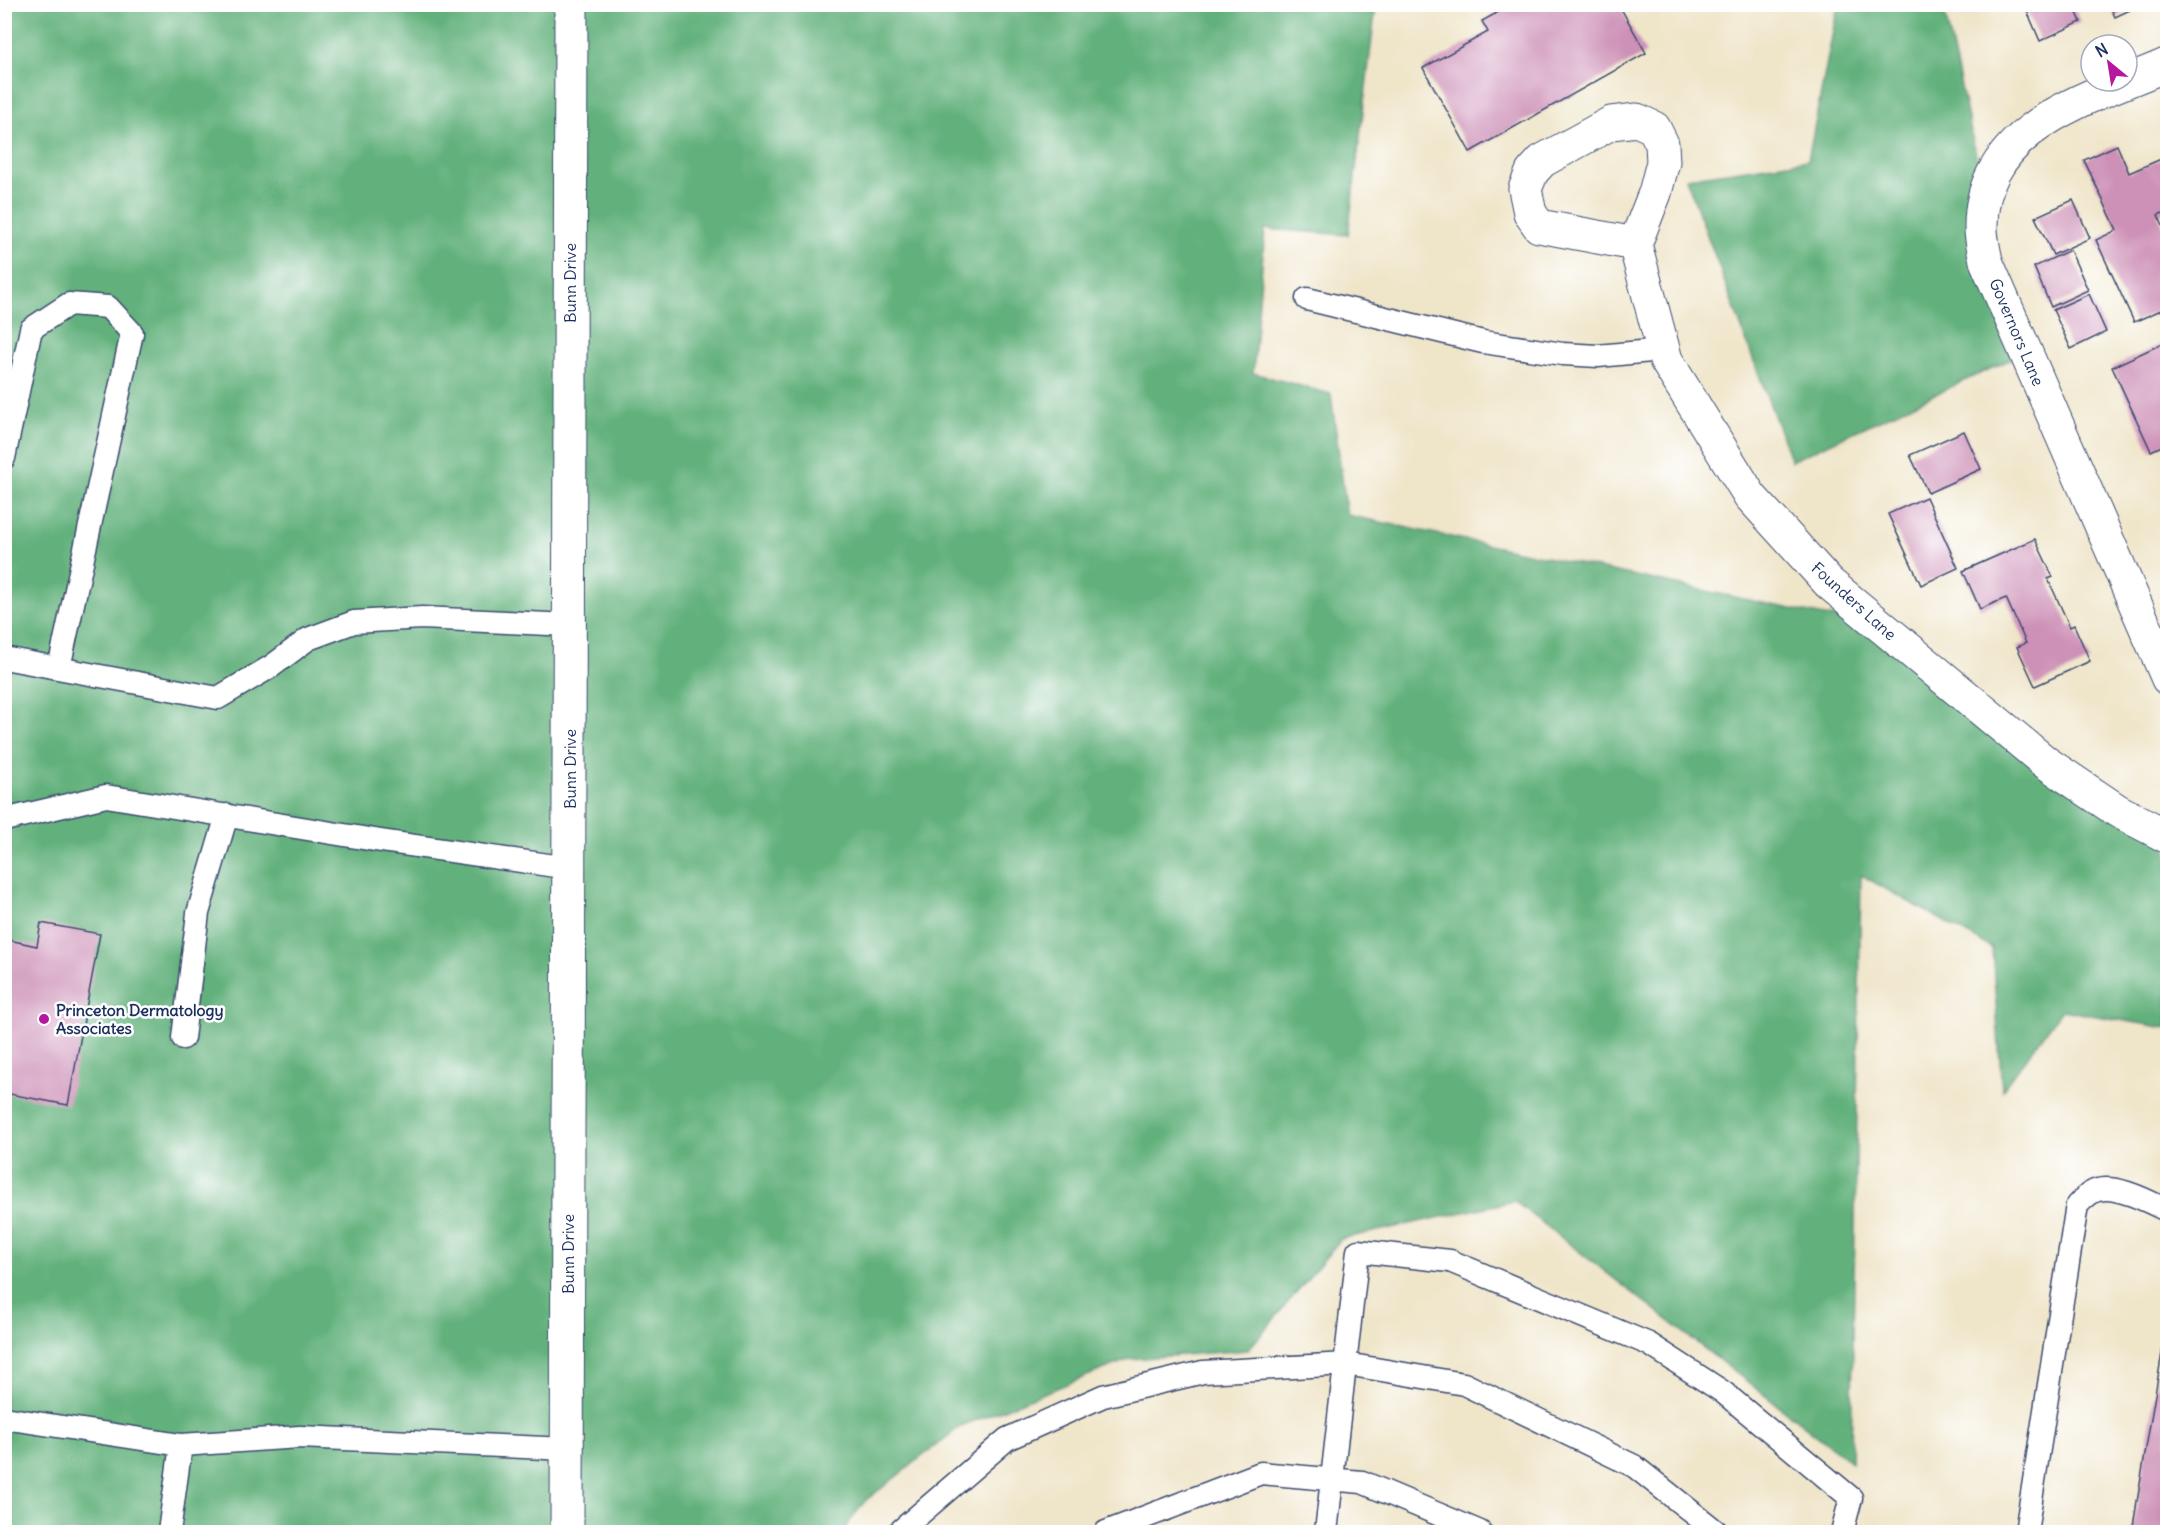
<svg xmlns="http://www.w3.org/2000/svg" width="2172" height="1537" viewBox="0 0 2172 1537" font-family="Delius,sans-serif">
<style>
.forest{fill:#62b17c;stroke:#3e706d;stroke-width:1.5}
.building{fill:#cd91b7}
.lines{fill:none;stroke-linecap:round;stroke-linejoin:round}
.service-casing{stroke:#3b4a6e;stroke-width:25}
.minor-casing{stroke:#3b4a6e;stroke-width:35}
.tertiary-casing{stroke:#3b4a6e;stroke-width:35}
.service{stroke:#fff;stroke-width:22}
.minor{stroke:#fff;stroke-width:33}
.tertiary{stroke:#fff;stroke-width:33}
.poi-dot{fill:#b5179e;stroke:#fff;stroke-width:2}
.labels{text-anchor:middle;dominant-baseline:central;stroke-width:5;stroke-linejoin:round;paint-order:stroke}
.street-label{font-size:16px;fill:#1b2f5e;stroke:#fff}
.poi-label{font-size:16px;font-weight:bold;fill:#1b2f5e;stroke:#fff;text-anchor:start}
</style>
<rect width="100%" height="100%" fill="#fff"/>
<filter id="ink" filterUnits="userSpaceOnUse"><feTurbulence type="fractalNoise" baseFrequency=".0167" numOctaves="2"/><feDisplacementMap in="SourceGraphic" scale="12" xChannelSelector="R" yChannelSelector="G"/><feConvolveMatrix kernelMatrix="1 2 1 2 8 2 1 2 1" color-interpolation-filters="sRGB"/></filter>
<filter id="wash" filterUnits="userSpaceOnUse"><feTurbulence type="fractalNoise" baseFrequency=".008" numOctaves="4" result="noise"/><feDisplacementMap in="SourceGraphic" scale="24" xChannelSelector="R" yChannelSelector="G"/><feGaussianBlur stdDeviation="1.35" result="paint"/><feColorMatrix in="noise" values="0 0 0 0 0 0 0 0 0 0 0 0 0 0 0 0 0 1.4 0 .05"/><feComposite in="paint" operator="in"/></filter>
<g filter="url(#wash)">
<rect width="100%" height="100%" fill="#efe5c9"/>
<path class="forest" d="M5 5H1376L1348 235 1265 229 1253 373 1331 394 1347 515 1881 628 2084 795 2167 824V1028L2062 1010 2002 1090 1992 948 1861 875 1851 1462 1514 1201 1341 1239 1248 1350 1130 1359 961 1426 865 1501 842 1532H5Z
M1838 5H1943L2020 355 1791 461 1686 178 1808 160Z"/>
<g id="blocks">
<path class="building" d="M1513 4 1532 7 1536 5H1619L1646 53 1470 152 1423 68 1488 32 1482 21Z
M2024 4H2073L2081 22 2040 41Z
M2109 4H2143L2115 17Z
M2117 145 2129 173 2168 156V211L2158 215 2168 237V307L2134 322 2096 240 2117 230 2084 160Z
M2073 200 2090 238 2053 255 2035 217Z
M2070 250 2088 290 2051 307 2034 267Z
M2089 294 2106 332 2071 349 2053 310Z
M2168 341V448L2166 444 2151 451 2112 367Z
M1964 431 1981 469 1928 493 1910 455Z
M1926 497 1958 568 1921 585 1888 514Z
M2035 539 2053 577 2048 579 2070 627 2074 625 2090 661 2035 686 2017 647 2026 643 2006 598 1980 609 1963 571Z
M41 923 100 934 68 1105 4 1093V939L37 946Z
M2166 1329 2168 1532H2132Z"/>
</g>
</g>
<g filter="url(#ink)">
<use href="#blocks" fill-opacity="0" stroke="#3b4a6e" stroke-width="1.5"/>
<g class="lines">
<g class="service-casing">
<path id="service" d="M1307 299 1483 342 1563 354 1598 356 1662 350
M4 458 31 329 69 304 108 307 132 333 59 668
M4 658 218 698 272 666 308 639 354 622 422 618 570 625
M4 820 106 796 381 841 569 868
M183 1038 198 913 227 815
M4 1418 181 1445 300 1437 567 1449
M169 1532 181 1445
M899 1532 1007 1439 1103 1396 1203 1372 1346 1364 1464 1384 1634 1466 1717 1532
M1106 1532 1261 1473 1362 1482 1480 1532
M1326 1532 1358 1251 1450 1261 1649 1344 1723 1392 1851 1498 1842 1532
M2026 1532 2077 1205C2081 1201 2086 1196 2091 1193 2110 1180 2150 1202 2168 1211"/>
</g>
<g class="minor-casing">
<path id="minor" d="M2168 64C2091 98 1979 125 1981 229 1981 239 1984 250 1986 261L2168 679
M1635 244 1539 226 1530 213 1525 189 1532 172 1542 161 1611 123 1637 120 1654 128 1662 144 1663 162 1655 193 1635 244 1666 360 1750 496 1829 583 2045 762 2118 811 2168 837"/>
</g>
<g class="tertiary-casing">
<path id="tertiary" d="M567 1532 571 4"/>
</g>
<use href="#service" class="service"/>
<use href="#minor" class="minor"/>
<use href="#tertiary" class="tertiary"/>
</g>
</g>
<circle class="poi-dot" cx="44" cy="1019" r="6"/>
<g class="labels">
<g class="street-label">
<text transform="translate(570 283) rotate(-90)">Bunn Drive</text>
<text transform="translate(2017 332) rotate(67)">Governors Lane</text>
<text transform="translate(1854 601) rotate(42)">Founders Lane</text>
<text transform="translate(570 769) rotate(-90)">Bunn Drive</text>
<text transform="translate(568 1254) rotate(-90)">Bunn Drive</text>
</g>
<g class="poi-label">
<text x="56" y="1010">Princeton Dermatology<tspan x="56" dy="18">Associates</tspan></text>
</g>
</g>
<rect width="2172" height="1537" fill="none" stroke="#fff" stroke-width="24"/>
<g transform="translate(2109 63) rotate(330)"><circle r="28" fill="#ffffff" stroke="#a4acbf" stroke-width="1.5"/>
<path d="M0-4.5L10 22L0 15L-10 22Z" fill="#b5179e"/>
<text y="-9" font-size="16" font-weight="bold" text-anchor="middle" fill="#1b2f5e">N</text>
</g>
</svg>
